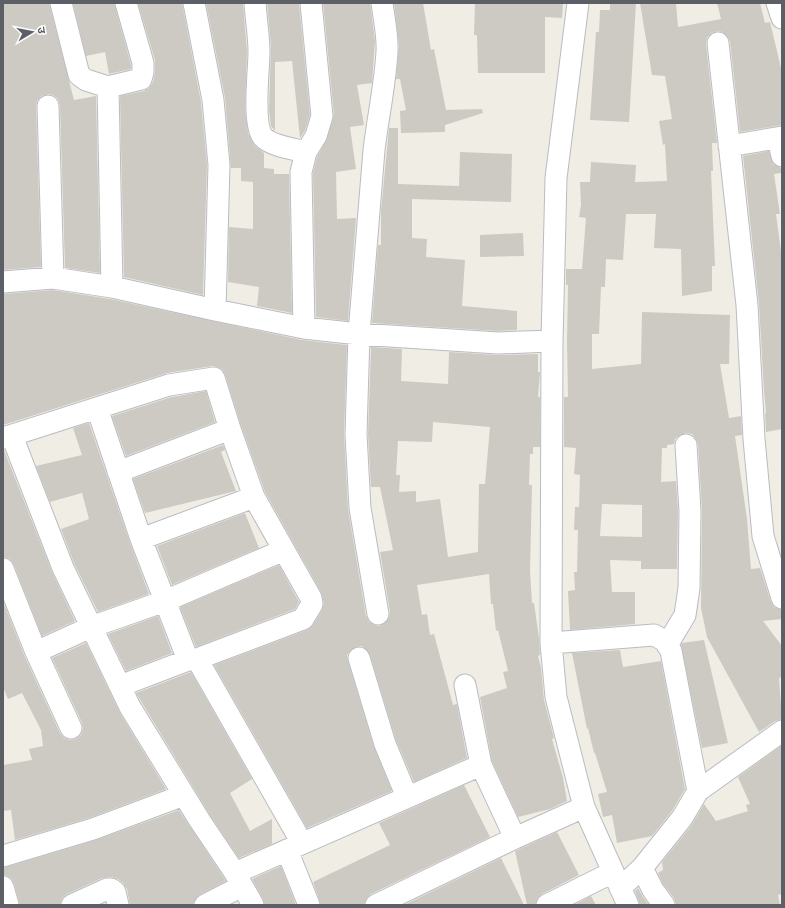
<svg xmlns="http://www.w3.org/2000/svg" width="785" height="908" viewBox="0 0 785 908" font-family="Karla,'Noto Sans Devanagari',sans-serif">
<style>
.building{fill:#cdcac3;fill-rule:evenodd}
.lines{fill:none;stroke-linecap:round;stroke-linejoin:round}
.minor-casing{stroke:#b9bcc1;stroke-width:23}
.minor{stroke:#fff;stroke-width:21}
</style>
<rect width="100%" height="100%" fill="#f0ede4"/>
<path class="building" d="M3 3H49L74 100 96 96 100 273 65 268 60 106 58 99 53 95 48 94 41 96 37 101 36 106 41 267 3 270Z
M73 3H114L131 65V69L109 74 105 52 86 56Z
M138 3H182L201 102 207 165 203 295 124 277 120 96 144 91 149 88 153 82 155 72V60Z
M206 3H243L247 52 245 109 248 133 255 146 264 153V168L274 169V174H289L292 313 257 306 259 287 228 282 229 227 253 229V182L241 181V168H231L225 98Z
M267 3H299L310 115 305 131 300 138 292 61 275 62V131L271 126 269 109 271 46Z
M323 3H370L375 41 372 83 357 85 364 125 350 127 356 169 336 172 337 219 356 218 348 321 316 317 313 173 317 157 327 139 334 115Z
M394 3H423L431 50 434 49 446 110 482 109 483 113 445 125V132L401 133 400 111 406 110 400 79H396L399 46Z
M475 3H563L562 18 545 17V73H478L477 35H474Z
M610 3H636L629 122 590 120 596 32H599L600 10H610Z
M640 3H676L678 27 721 19 717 3H760L765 23 770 22 782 72V125L740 132 730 41 727 36 722 32 717 31 711 33 707 38 706 44 717 143H712L713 171H711L715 266H712V291L682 296 681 249 654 248 656 214H626L623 260 606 259 605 287H601L599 334H592V369L641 364 642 312 730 315 729 364H720L729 418 741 416 742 435 735 436 747 519 751 569 760 568 771 602 774 607 782 610V619L763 621 782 646V677L779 678 782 719 775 721 759 732 707 637 701 608 702 511 698 444 696 439 692 434 686 433 680 435 675 439 674 444 667 445V448H662L661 482 676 481 678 511 677 569H641V561L610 560 612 592H635V624L570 630 568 591 575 590 574 572H577L578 530H574L575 507H579L580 475 574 474 576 448 564 447V397H568L567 343 568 285H566V269H582L586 218 579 217 581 205 580 182H590L591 162 636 165 635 182 667 181 665 144 663 145 659 121 672 119 665 76 652 75ZM602 504 642 505V537L600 536Z
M389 128H398V184L459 186 460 152 512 154 511 202 412 199V238L427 239 426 257 465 260 462 306 517 311V330L498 331 372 323 378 245H381V211Z
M769 151 773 164 781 168V173L774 174 780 214H776L782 259V429L766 432 765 413H766L764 391 759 304 743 156Z
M523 233 524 256 480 257V235Z
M53 290 110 299 302 340 347 345 344 434 348 509 366 616 369 622 374 625 380 626 385 623 389 618 390 612 380 552 393 550 380 487H371L368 434 371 347 402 349 401 381 448 384 449 352 497 355 538 354V372H540L538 397H540V447H533V454H530L529 485H532L530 571 532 603H534L539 638 540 655 538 656 541 668 544 700 554 738 552 739 563 778 567 801 550 809 518 817 492 761 480 697 507 688 503 672 508 671 498 630 496 631 493 604H491L489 574 417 585 422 615 427 614 430 635 434 634 453 705 457 704 467 758 414 782 396 740 370 655 367 650 362 646 355 647 351 650 347 655 348 661 374 747 392 791 307 828 214 665 307 630 313 625 322 610 324 603 321 592 265 492 241 425 225 374 223 370 218 367 213 366 167 373 3 425V294ZM433 422 490 427 485 484H479L478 552 448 557 440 499 416 502V491L399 492 400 475H396L398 441 432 442Z
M206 391 215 422 126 456 112 416 172 397Z
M89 423 130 543 149 594 98 612 74 563 61 529 89 519 82 493 50 502 36 466 82 455 73 428Z
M223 445 225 450 221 452 236 491 145 513 133 479Z
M3 450H4L52 572 75 621 42 636 14 565 10 559 3 557Z
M245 513 259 548 172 585 157 546Z
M279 565 299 602 295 609 196 647 180 607Z
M3 601 25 657 60 733 64 738 70 740 76 739 81 735 83 729 82 723 52 658 86 643 120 713 166 789 89 818 15 840 11 810 3 811V765L32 760 29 749 43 746 41 730 22 693 8 699 3 687Z
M158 616 172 653 126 671 108 634Z
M704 640 728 743 702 748 681 645 682 643Z
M620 650 623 667 661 661 685 789 672 811 652 836 617 843 612 815 603 817 598 794 607 792 595 753H594L588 728 587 729 572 653Z
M191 672 252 779 230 793 250 831 272 819V844L239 858 210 815 136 693Z
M781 746 782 894 778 895 780 905H676L674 898 663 884 658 873 663 870 662 862 691 826 704 804 716 821 748 811 746 805 750 804 738 777Z
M464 785 490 837 371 894 366 899 364 905H321L313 882 390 845 379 823Z
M179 810 226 881 199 895 195 899 193 905H130L127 889 123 883 118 879 111 877 102 878 67 894 62 898 60 905H20L14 883 11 878 4 875 3 868 96 840Z
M557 832 579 875 542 894 537 899 535 905H527L515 851Z
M501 858 524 905H404Z
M281 866 296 905H265L263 899 252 879Z
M638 888 643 897 649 905H640L635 891Z
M591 896 596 905H574Z"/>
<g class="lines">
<g class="minor-casing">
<path id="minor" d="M61 3 79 75 86 80 108 87 112 287
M194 3 213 100 219 165 215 310
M255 3C256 19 259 36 259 52 259 71 252 123 263 137 271 146 294 149 306 152
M578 3 556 178 552 341 551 643 556 697 584 807 628 905
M777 3 782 18
M718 43 747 305 754 439 763 536 782 598
M108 87 141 79 143 72V63L126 3
M48 106 53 278
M778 138 782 156
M729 146 782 137
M3 282 53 278 112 287 215 310 304 328 359 334 498 343 552 341
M304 328 301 172 306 152 316 136 322 116 311 3
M97 408 141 539 188 660
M12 436 63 568 130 707 200 821 235 873 253 905
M3 438 169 385 214 378 230 429 254 497 311 598 312 604 303 619 197 659 188 660 120 686
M118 472 230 429
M141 539 254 497
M3 569 36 652 71 728
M378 614 360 508 356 434 359 334 374 150C378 117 385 85 387 52 388 36 384 19 382 3
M551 643 654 635 665 641 671 651 698 791
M667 645 685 615 689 588 690 511 686 445
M36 652 91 627 165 601 284 550
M359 658 385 744 407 797
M197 659 302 843
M465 685 481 765 515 838
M287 850 309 905
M3 856 93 829 184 795
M642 868 653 890 664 905
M235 873 481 765
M3 887 8 905
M620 888 642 868 682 818 698 791 782 731
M72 905 107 889H111L115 892 118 905
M205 905 242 886
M376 905 515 838 584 807
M547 905 613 872"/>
</g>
<use href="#minor" class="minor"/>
</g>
<rect width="785" height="908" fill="none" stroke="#5c6066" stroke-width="8"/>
<g transform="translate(32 32) rotate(80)" stroke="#ffffff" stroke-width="3" paint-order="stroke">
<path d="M0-3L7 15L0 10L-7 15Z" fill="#5c6066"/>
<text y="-6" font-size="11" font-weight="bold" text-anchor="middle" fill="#5c6066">उ</text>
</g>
</svg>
